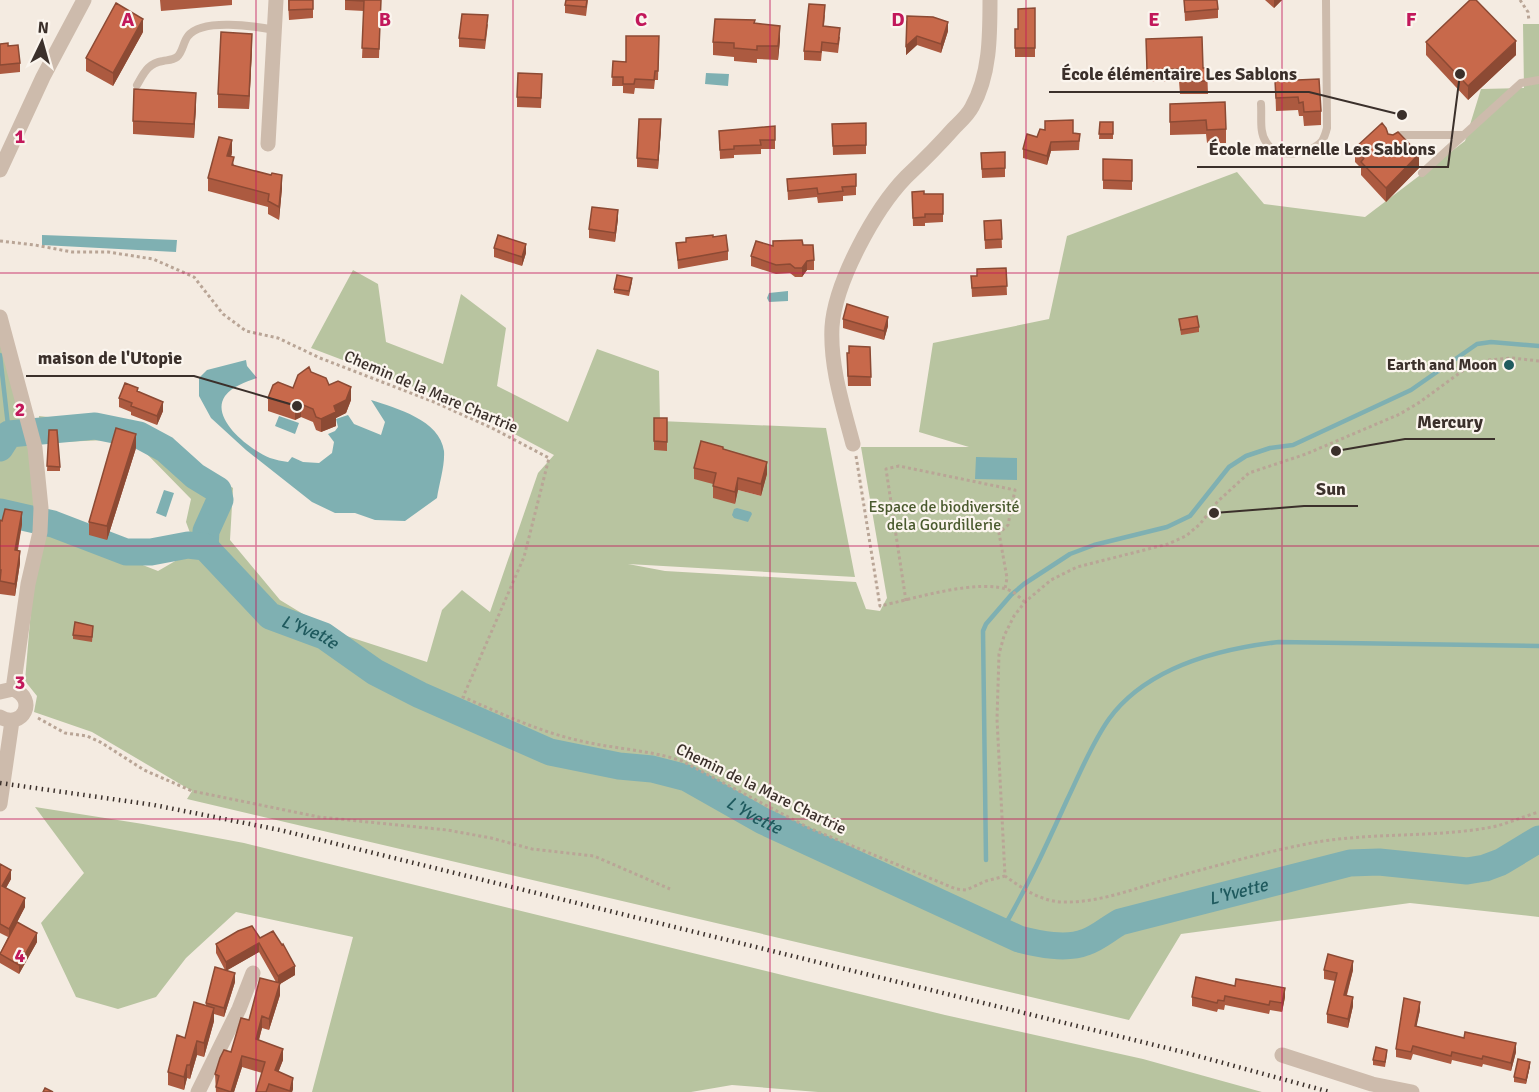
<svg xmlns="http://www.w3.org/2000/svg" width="1539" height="1092" viewBox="0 0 1539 1092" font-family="Signika,sans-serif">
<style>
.green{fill:#b8c4a0;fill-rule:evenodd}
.water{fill:#7fb0b2}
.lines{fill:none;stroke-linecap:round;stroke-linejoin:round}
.stream{stroke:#7fb0b2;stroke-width:4.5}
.river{stroke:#7fb0b2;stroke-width:27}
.path{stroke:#b9a596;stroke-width:3;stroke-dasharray:3 3;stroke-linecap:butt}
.lane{stroke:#cdbbac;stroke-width:8}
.street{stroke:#cdbbac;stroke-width:15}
.rail{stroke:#3b302b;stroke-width:4.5;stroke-dasharray:1.5 4.5;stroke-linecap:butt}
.wall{fill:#ac5a40}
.shaded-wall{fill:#8c4a34}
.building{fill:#c8694b;stroke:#8c4a34;stroke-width:1.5}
.grid{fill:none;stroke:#c2185b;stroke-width:1.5;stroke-opacity:0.55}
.poi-dot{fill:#1f5a5e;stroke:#fbf5ee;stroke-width:2}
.labels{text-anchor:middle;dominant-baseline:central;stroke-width:4.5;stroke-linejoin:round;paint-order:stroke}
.poi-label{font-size:16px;font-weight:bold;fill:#3b302b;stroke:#fbf5ee;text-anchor:end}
.street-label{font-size:16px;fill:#3b302b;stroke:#fbf5ee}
.park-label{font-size:16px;fill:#4a5a2e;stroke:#fbf5ee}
.water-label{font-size:18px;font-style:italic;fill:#1f5a5e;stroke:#fbf5ee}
.grid-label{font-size:20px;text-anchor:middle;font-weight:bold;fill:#c2185b;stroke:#fbf5ee;stroke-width:4.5;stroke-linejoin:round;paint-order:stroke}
.leader{fill:none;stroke:#3b302b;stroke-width:2}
.callout-dot{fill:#3b302b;stroke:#fbf5ee;stroke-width:2}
.callout-label{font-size:18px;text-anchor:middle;font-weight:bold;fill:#3b302b;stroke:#fbf5ee;stroke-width:4.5;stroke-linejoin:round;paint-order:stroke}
</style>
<rect width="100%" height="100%" fill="#f4ebe1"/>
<path class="green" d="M1523 24H1539V917L1410 903 1181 934 1129 1020 187 799 192 791 92 732 34 712 37 696 25 681 38 525 0 516V329L28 425 38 524 158 571 196 549 186 522 191 499 141 448 106 440 40 443 39 416 147 428 233 488 230 540 280 600 331 631 427 662 442 610 462 590 490 612 538 473 554 455 456 403 311 348 353 270 378 284 386 342 443 364 461 294 506 328 497 386 568 422 597 349 659 371 660 421 826 428 855 577 628 564 665 571 856 582 866 609 880 611 887 598 861 447H969L919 432 933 343 1049 319 1067 236 1237 172 1264 204 1365 217 1465 141 1481 89 1524 88ZM767 474 761 496 738 490 735 504 716 485Z
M35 807 143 824 244 843 945 1015 1143 1059 1262 1092H818L732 1085 691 1092H312L353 937 236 912 186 958 156 997 118 1009 76 997 41 923 84 873Z"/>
<path class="water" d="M706 73 729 74 728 86 705 84Z
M42 235 177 240 176 252 42 245Z
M788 291V301L769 302 767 298 769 293Z
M246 360 247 366 257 378C246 382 233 386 225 396 209 419 252 451 270 458 276 460 282 461 288 462L292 457 303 462 319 463 332 453 334 442 328 434 335 431 338 427 336 419 348 415 354 424 381 435 385 422 371 400C396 408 440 420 444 451 445 466 439 484 437 498L405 521 375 520 355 513H335L312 502 246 450 211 418 199 396V378L207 370Z
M279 416 299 423 295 434 275 426Z
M976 457 1017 458V480L975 479Z
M164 490 174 493 166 517 156 513Z
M737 508 751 512 752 514 748 522 734 518 732 515 734 509Z"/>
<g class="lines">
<path class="stream" d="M0 355 9 434
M986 860 983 631 986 624 1011 595 1024 584 1070 554 1094 545 1167 527 1190 516 1229 467 1246 456 1270 448 1293 445 1411 390 1477 344 1491 342 1539 346
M1002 930C1027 888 1047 844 1067 800 1080 773 1092 743 1109 719 1147 667 1218 649 1279 642L1539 646"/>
<g class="river">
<path d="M0 448 9 434 95 426 139 435 165 449 195 476 218 490 220 500 206 531 205 547"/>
<path id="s1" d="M0 512 53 524 126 552H151L188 545 205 547 270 616 324 636 375 672 420 695 550 752 619 766 652 769 687 778 763 821 1019 939C1039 944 1066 950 1086 942 1098 938 1109 928 1120 922L1350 863 1379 862 1467 871 1485 868 1501 862 1539 839"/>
</g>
<path class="path" d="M1520 0 1528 12 1529 21
M0 241 35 245 72 252H108L153 259 194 277 223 314 246 331 278 338 320 358 434 402 492 428 549 458 524 557 463 697C502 714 540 732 581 741 615 749 650 750 682 761L809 828 956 889 966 890 986 881 1005 876
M1539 361 1512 358 1487 360 1465 369 1420 402 1400 414 1306 454 1249 473 1218 501 1200 524 1186 536 1168 544 1077 567 1051 580 1025 602 1014 616 1004 636 999 654 997 719 1005 876C1022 888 1040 901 1062 902 1097 903 1131 890 1164 880 1216 866 1270 850 1323 841 1378 833 1433 837 1487 828 1505 825 1521 817 1539 812
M856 456 880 606C913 599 981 577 1011 591 1016 593 1021 599 1025 602
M906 601 886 469 899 466 1015 490 1008 525 999 533 1007 578 1005 589
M38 718 65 733 87 736 102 743 144 770 192 791 319 817 447 830 491 838 532 849 594 856 670 889"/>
<path class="lane" d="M137 85C144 73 148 63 163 61 168 60 173 60 177 57 183 52 183 42 188 36 202 18 254 26 275 30
M1261 104C1262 117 1259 132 1266 142 1276 160 1310 155 1322 141 1324 138 1326 132 1327 128L1326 0
M1395 140 1401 135H1464
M1422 173 1521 83 1539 80"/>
<path class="street" d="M268 144 276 0
M0 170 43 77 84 0
M0 317 35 448 41 508 40 532 28 584 13 689
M853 444C843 406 830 367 832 327 835 282 875 209 906 177 923 161 939 145 954 128 960 122 968 115 972 107 990 75 990 36 990 0
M0 692 13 689C38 699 23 730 0 717
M0 804 12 721
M1282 1055 1372 1084 1412 1092
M198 1092 239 1009 253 973"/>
<path class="rail" d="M0 783 154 805 280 830 1183 1052 1330 1092"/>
</g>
<path class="wall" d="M160 0H232V5L161 11Z
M288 0H313V18L289 20Z
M345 0H381L379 58H362L364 11 345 10Z
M588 0 586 16 565 13V5Z
M1184 0 1218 9V18L1185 21Z
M1265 0H1282L1274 8Z
M1035 8V57H1015V29H1018Z
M825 14 824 26 840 37 838 53 822 51 821 61 804 60V51Z
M907 16 948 31 941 53 917 45 906 55Z
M755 23 780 40 778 60 757 59V63L734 61V57L713 55V42Z
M488 24 485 49 459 47V38Z
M143 32 113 86 86 71V58Z
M659 36 658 80H655L654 89 635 88 634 94 623 93V86H612L613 61 626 62Z
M1146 39 1203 68H1207L1208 94H1180L1179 81 1147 82Z
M1426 42 1516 55 1468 100 1426 55Z
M0 44 8 46 20 63V72L0 74Z
M252 47 249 109 218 108V94Z
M1275 81 1321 111V125L1304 126 1303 116H1299L1298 110 1276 111Z
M542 83 541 108 517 107V97Z
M1170 104 1226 129V143H1207L1206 134 1170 135Z
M196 106 194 138 133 134V121Z
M1100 122H1113V139H1099Z
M866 123V154L833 155 832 124Z
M775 126V149H761V154L734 155V158L720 159 719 131Z
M661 128 658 169 637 167V158Z
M1073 133 1080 134 1079 150 1051 151 1047 165 1023 158V149L1037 137Z
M1388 134 1419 168 1386 202 1361 175V168L1355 162V148Z
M1005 152V177L982 178 981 153Z
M232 153 231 157 234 165 282 188 279 220 268 214V207L208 191V178Z
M1103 159 1132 160V190L1103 189Z
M787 179 856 186V195L843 196V201L818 203 817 197 788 200Z
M912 192 924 194H943V222L925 223V226H913Z
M618 219 615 242 589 238V229Z
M1001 220 1002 248 985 249 984 221Z
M713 237 728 251V260L678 269 676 243 686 242V238Z
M803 245 814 260V270H807L802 277H795L790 273 776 274 751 266V256L773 246Z
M494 248 526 253 522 266 494 257Z
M1006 268 1007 295 972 297 971 276H977Z
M632 282 629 296 614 293V289Z
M843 319 888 326 884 340 843 328Z
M1179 319 1199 327V332L1181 335Z
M870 347 871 386H848L847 362Z
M311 372 351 400 346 413 336 418V426L321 432 316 430 313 422 301 417 295 420 268 411V398L293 388Z
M138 392 163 411 157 425 131 415V412L119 407V398Z
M654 418H667V451L654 450Z
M49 430 60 467V471H47Z
M136 448 107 540 89 535V522Z
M723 450 767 474 761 496 738 490 735 504 713 498V484L694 479V468Z
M0 520 2 521 22 524 18 550 20 563 15 596 0 594Z
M93 630 92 642 73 639V635Z
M0 864 11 879 6 888 25 907 17 922 37 942 19 974 0 963V953L8 937 0 933Z
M260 938 295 975 280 984V995L269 1030 262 1028 259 1040 283 1060 278 1072 293 1089 292 1092H256L262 1073 242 1067 234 1092H216L215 1074 231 1052 249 1020 276 982 259 952 227 970 235 982 224 1017 214 1014V1021L204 1057 197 1055 190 1079 187 1078 184 1090 168 1085V1072L185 1038 206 1005V1003L225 970 216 953V944Z
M1324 970H1353L1347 995 1353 1006 1348 1028 1327 1023V1014L1335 981 1324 979Z
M1196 977 1285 997 1282 1012 1270 1010 1269 1014 1225 1005 1224 1010 1218 1009 1217 1012 1192 1006V997Z
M1420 1010 1416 1026 1516 1052 1511 1071 1483 1064 1482 1067 1452 1060 1451 1064 1413 1054 1411 1060 1396 1057V1049Z
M1387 1054 1385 1067 1373 1065V1060Z
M1530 1066 1526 1084 1514 1082V1077Z"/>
<path class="shaded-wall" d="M1274 0H1282L1274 8Z
M143 19V32L113 86V73Z
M948 22V31L941 53V44Z
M780 26V40L778 60V46Z
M252 34V47L249 109V96Z
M917 36V45L906 55V46Z
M1516 41V55L1468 100V86Z
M196 93V106L194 138V124Z
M661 119V128L658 169V160Z
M232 140V153L227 169V156Z
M1051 142V151L1047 165V156Z
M1419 154V168L1386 202V188Z
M282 175V188L279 220V207Z
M618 210V219L615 242V233Z
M526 244V253L522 266V257Z
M807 261V270L802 277V268Z
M888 317V326L884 340V331Z
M351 387V400L346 413 336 418V426L321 432V419Z
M163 402V411L157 425V416Z
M301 404V417L295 420V406Z
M136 434V448L107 540V526Z
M767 462V474L761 496V484Z
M738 478V490L735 504V492Z
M22 512V524L15 562V550Z
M20 551V563L15 596V584Z
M11 870V879L2 895V886Z
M25 898V907L9 938V929Z
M37 933V942L19 974V965Z
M259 943V952L226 971V962Z
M1353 961V970L1344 1004V995Z
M295 966V975L280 984V995L269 1030V1019L278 985V976Z
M235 973V982L224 1017V1008Z
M1285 988V997L1282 1012V1003Z
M1353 997V1006L1348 1028V1019Z
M1420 1002V1010L1415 1034V1026Z
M214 1008V1021L204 1057V1043Z
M262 1016V1028L256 1050V1039Z
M197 1041V1055L190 1079V1065Z
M1516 1043V1052L1511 1071V1063Z
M283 1049V1060L275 1081V1070Z
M242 1056V1067L234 1092H231Z
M1530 1062V1066L1526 1084V1080Z
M187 1065V1078L184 1090V1077Z
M293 1078V1089L292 1092H290Z"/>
<path class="building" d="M289 0H313V9L289 10Z
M345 0H381L379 49 362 48 364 1Z
M566 0H587L586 7 565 5Z
M1184 0H1217L1218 9 1185 12Z
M1470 0H1476L1516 41 1468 86 1426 42Z
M116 3 143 19 113 73 86 58Z
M809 4 825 5 823 26 840 28 838 44 822 42 821 52 804 51Z
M1035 8V48H1015V29H1018V9Z
M462 14 488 15 485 40 459 38Z
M907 16 933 17 948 22 941 44 917 36 906 46Z
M715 19 755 20 754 23 780 26 778 46H757V50L734 48V43L713 42Z
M221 32 252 34 249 96 218 94Z
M626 36H659L658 71H655L654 80 635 79 634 84H623V77H612L613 61 626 62Z
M1202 37 1203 68H1207L1208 81H1180L1179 69 1147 70 1146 39Z
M8 43V46L18 45 20 63 0 65V44Z
M518 73 542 74 541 98 517 97Z
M1319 79 1321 111 1304 112 1303 102 1299 103 1298 97 1276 98 1275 81Z
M134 89 196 93 194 124 133 121Z
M1225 102 1226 129 1207 130 1206 120 1170 122V104Z
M639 119H661L658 160 637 158Z
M1073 120V133L1080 134 1079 141 1051 142 1047 156 1023 149 1027 134 1037 137 1040 129 1045 130V121Z
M1100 122H1113V134H1099Z
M866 123V145L833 146 832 124Z
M1382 123 1386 128 1388 134 1393 135 1398 132 1419 154 1386 188 1361 162 1364 158 1355 148Z
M775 126V140H760L761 145 734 146V149L720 150 719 131Z
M219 137 232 140 227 156 234 157 232 165 271 175 272 173 282 175 279 207 268 201 269 194 208 178Z
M1005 152V168L982 169 981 153Z
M1103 159 1132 160V181L1103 180Z
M856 174V186L842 187 843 191 818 194 817 188 788 191 787 179Z
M924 191V194H943V214H925V217L913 218 912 192Z
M592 207 618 210 615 233 589 229Z
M1001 220 1002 239 985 240 984 221Z
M498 235 526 244 522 257 494 248Z
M713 235V237L726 235 728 251 678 260 676 243 686 242V238Z
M802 240 803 245H813L814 260 807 261 802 268H795L790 264 776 265 751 256 756 241 773 246V241Z
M1006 268 1007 286 972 288 971 276H977V269Z
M617 275 632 278 629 291 614 289Z
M847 304 888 317 884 331 843 319Z
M1197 316 1199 327 1181 330 1179 319Z
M849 346 870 347 871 377 848 376 847 353H849Z
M309 367 311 372 326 378 329 385 338 381 351 387 346 400 334 406 336 412 321 419 316 417 313 409 301 404 295 406 268 398 273 385 278 382 293 388 298 375Z
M125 383 138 388 137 391 163 402 157 416 131 406 132 403 119 398Z
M654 418H667V442L654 441Z
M116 428 136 434 107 526 89 522Z
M49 430H57L60 467 47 466Z
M701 441 723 447V449L767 462 761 484 738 478 735 492 713 486 716 473 694 468Z
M5 509 22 512 15 550 20 551 15 584 0 581 1 570H0V520L2 521Z
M75 622 93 626 92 637 73 635Z
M0 864 11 870 2 886 25 898 9 929 0 924Z
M17 922 37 933 19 965 0 954Z
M252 926 260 938 273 931 282 945 283 944 295 966 278 976 259 943 226 962 216 944 238 931Z
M1328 954 1353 961 1344 995 1353 997 1348 1019 1327 1014 1337 973 1324 970Z
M215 967 235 973 224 1008 206 1003Z
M1196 977 1235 986 1236 979 1285 988 1282 1003 1270 1001 1269 1005 1225 996 1224 1001 1218 1000 1217 1003 1192 997Z
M260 978 280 983 269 1019 262 1016 256 1039 283 1049 275 1070 293 1078 290 1091 269 1084 266 1092H256L265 1062 242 1056 231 1092 216 1087 219 1076 215 1074 220 1058 224 1050 231 1052 241 1018 249 1020Z
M1404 998 1420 1002 1415 1026 1464 1038 1465 1032 1516 1043 1511 1063 1483 1056 1482 1059 1452 1052 1451 1056 1413 1046 1411 1052 1396 1049Z
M194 1002 214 1008 204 1043 197 1041 190 1065H187L184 1077 168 1072 177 1035 185 1038Z
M1376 1047 1387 1050 1385 1062 1373 1060Z
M1518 1059 1530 1062 1526 1080 1514 1077Z
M45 1088 53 1092H43Z"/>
<path class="grid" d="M256 0V1092M513 0V1092M770 0V1092M1026 0V1092M1282 0V1092M0 273H1539M0 546H1539M0 819H1539"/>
<circle class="poi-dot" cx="1509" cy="365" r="6"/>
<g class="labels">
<g class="poi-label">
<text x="1497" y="365">Earth and Moon</text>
</g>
<g class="street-label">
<text transform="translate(431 392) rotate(23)">Chemin de la Mare Chartrie</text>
<text transform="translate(761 789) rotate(26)">Chemin de la Mare Chartrie</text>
</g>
<g class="park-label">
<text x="944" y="507">Espace de biodiversité<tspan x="944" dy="18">dela Gourdillerie</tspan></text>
</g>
<g class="water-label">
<text stroke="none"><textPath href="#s1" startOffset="350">L'Yvette</textPath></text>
<text stroke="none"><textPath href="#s1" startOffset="836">L'Yvette</textPath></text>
<text stroke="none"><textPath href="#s1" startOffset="1358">L'Yvette</textPath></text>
</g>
</g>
<g class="grid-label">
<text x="128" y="26">A</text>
<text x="385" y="26">B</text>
<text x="641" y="26">C</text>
<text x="898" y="26">D</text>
<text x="1154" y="26">E</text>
<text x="1411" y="26">F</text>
<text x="20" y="143">1</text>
<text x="20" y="416">2</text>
<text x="20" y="689">3</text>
<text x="20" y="962">4</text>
</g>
<path class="leader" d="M1402 115L1309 92H1049M1460 74L1448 167H1197M297 406L194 376H26M1336 451L1405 439H1495M1214 513L1304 506H1358"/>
<g class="callout-dot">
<circle cx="1402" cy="115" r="6"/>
<circle cx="1460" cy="74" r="6"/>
<circle cx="297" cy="406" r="6"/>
<circle cx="1336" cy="451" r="6"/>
<circle cx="1214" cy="513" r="6"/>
</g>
<g class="callout-label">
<text x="1179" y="80">École élémentaire Les Sablons</text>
<text x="1322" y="155">École maternelle Les Sablons</text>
<text x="110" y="364">maison de l'Utopie</text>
<text x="1450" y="428">Mercury</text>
<text x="1331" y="495">Sun</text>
</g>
<g transform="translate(42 42) rotate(5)" stroke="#fbf5ee" stroke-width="4.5" paint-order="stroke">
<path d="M0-4.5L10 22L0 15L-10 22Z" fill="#3b302b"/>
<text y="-9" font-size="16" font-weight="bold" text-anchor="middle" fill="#3b302b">N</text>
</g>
</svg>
